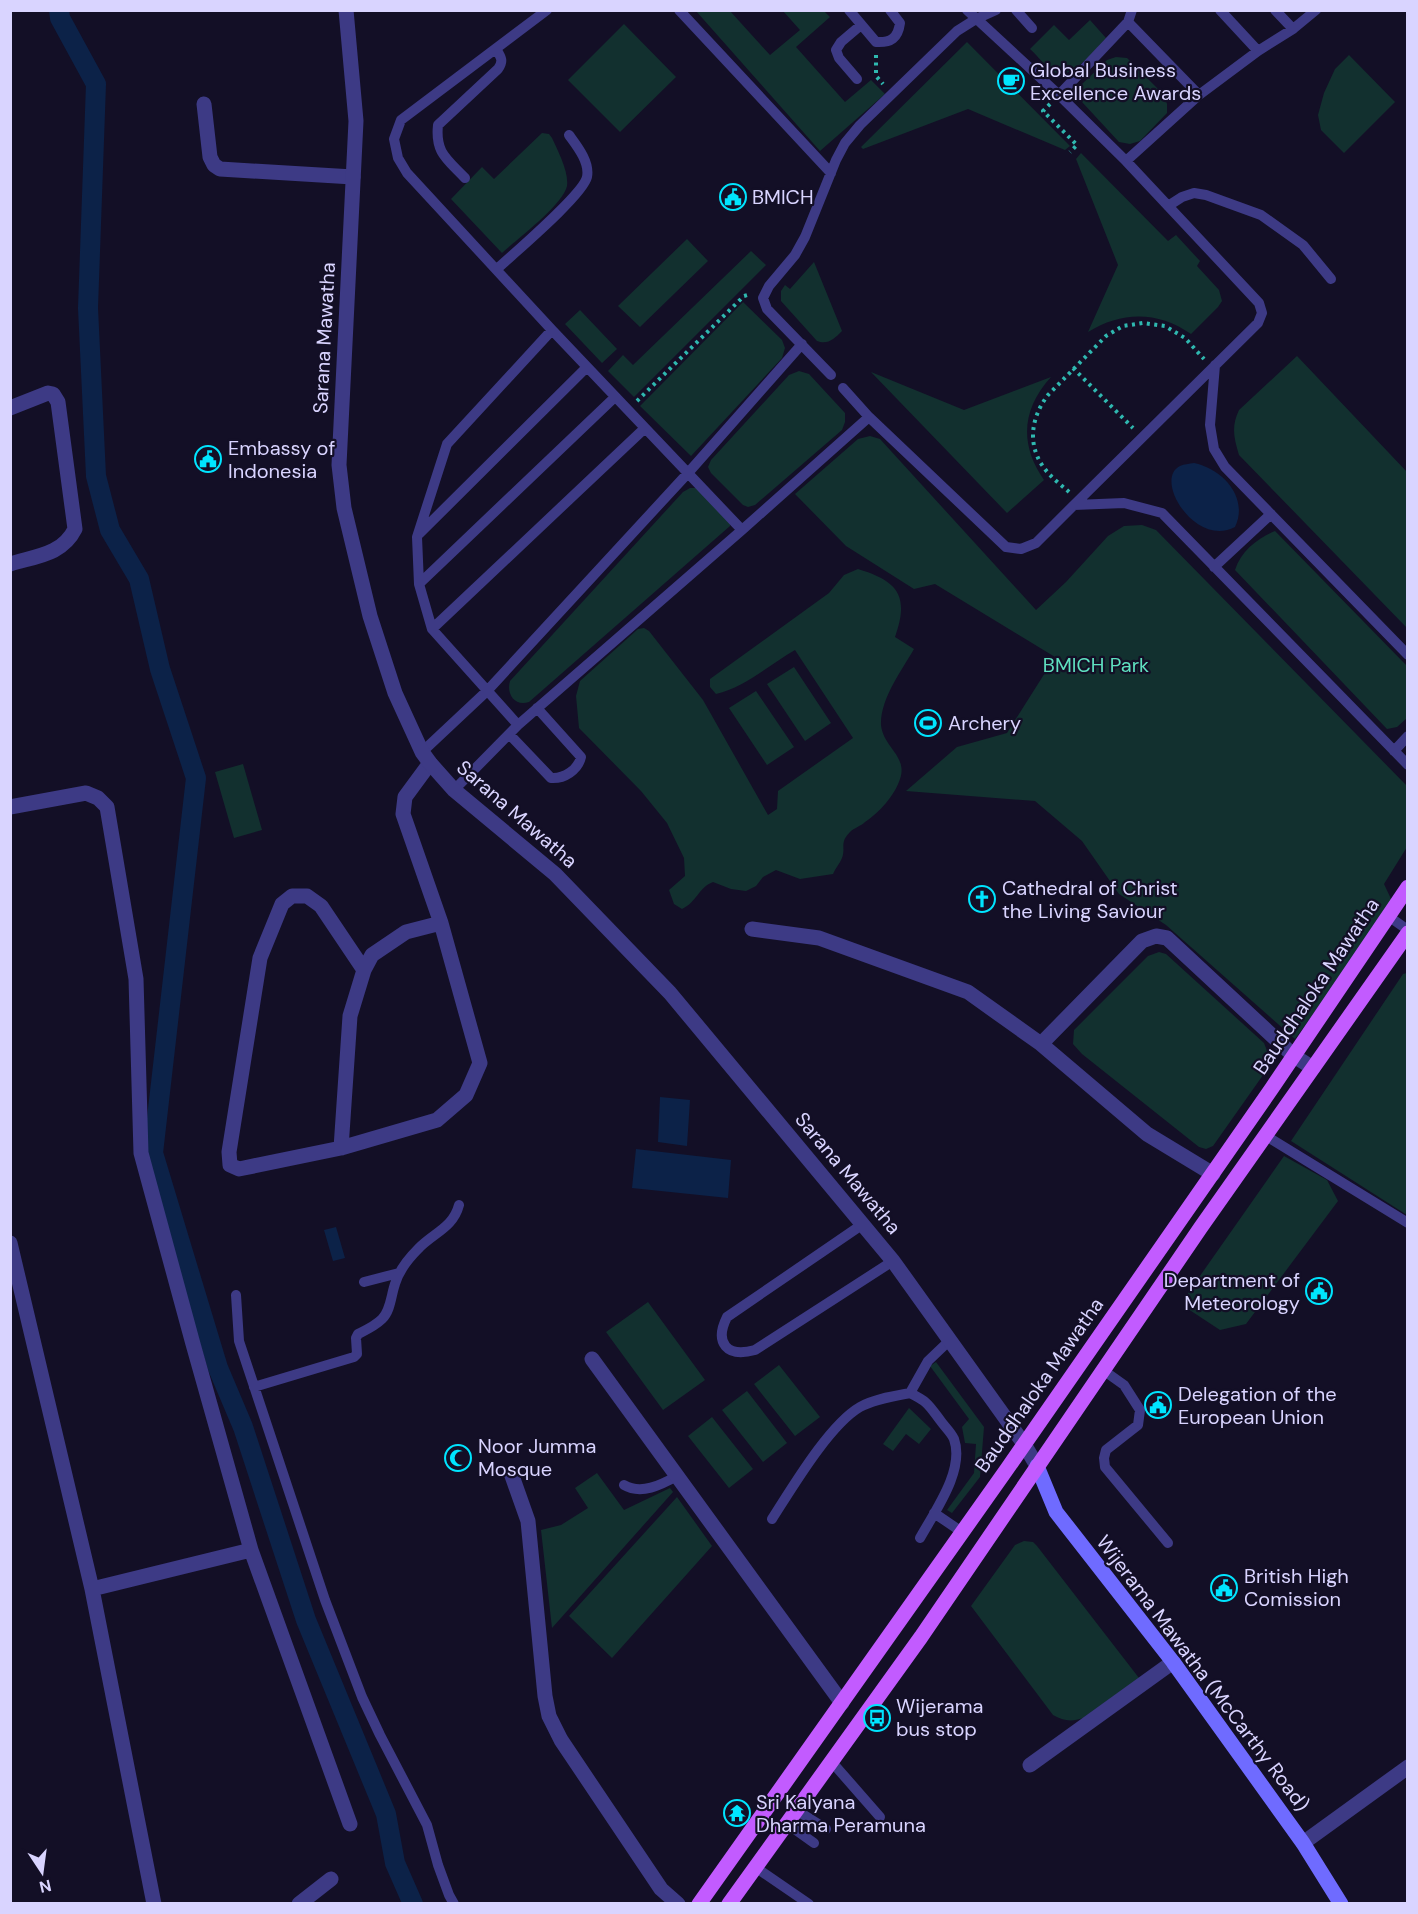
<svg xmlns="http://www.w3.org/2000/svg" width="1418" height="1914" font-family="'DM Sans',sans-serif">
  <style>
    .green { fill: #12302f }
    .water { fill: #0c2248 }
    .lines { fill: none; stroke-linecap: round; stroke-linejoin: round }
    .canal { stroke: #0c2248; stroke-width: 20 }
    .path { stroke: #2fb8b0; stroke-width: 4; stroke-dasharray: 3 4.5; stroke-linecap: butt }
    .service { stroke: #3d3a85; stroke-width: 10 }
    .minor { stroke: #3d3a85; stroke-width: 15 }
    .tertiary { stroke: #3d3a85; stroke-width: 15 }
    .secondary { stroke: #6f6bff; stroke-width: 15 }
    .primary { stroke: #c25bff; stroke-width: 15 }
    .labels { text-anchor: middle; stroke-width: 4.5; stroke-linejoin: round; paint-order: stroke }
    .poi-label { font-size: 20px; fill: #d9d4ff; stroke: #130f26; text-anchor: start }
    .street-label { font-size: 20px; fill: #d9d4ff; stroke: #130f26 }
    .park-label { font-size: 20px; fill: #5fe0c0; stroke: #130f26 }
  </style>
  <rect width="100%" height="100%" fill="#130f26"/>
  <path class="green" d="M696,11H730L770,55L800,30L783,11H824L830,17L796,47L845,102L871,80L885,94L820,151Z
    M1090,20L1106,38C1095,49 1071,82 1054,72C1045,67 1038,56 1030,49L1054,25L1069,40Z
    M624,24L676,77L620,132L568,80Z
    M967,42L1070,146L1065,150L968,109L863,149L861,147Z
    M1349,55L1395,102L1344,153L1321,130L1318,115L1324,93L1335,69Z
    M1116,57L1127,58L1164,95L1167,104V113L1140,141L1130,144L1119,142L1082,102L1079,93L1080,86L1107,60Z
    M542,133L549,134L552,138C558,151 569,172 567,186C563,205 517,239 502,253L451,199L482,167L494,179Z
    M1081,153L1168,241L1176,235L1200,261L1197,266L1219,290L1222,301L1218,307L1191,334C1158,311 1122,311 1088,332L1118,265L1076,159Z
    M687,239L708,261L640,327L618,306Z
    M751,251L766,265L634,397L608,371L623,355L633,365Z
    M814,262L842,331C834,339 828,345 817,341L781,301V291L785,285L790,289Z
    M743,302L782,340L785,348L782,358L691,456L640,406Z
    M580,310L617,349L602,363L565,324Z
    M1297,356L1407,472V628L1239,455C1234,438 1231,427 1239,410Z
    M799,371L809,374L845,413V422L842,430L755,505L748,507L743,505L711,473L708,467L711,460L789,375Z
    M871,372L964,410L1051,377C1022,409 1019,444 1044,480L1007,513Z
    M870,436L880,439L1036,610L1066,582L1108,536L1124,526L1142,525L1156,530L1407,786V847L1384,884L1392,901L1353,960L1295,1039L1166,925L1119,894L1082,841L1035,801L906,791L957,747L1007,733L1055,657L935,584L914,589L846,546L795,494L858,439Z
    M690,488H698L730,522V526L529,702C515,707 506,694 510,681L683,492Z
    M1275,531L1407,666V718L1397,727L1387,729L1235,570C1241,551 1258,538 1275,531Z
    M858,569C897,581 910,595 895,637L914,649C902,670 880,699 881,725C883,747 908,756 900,779C895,795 879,813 865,822C861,826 854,828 850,832C839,843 846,848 842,858C840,863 835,869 833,874L800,879L776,870L763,877L756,886L746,891L731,889L713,882C698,888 697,902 682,909L674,904L669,890L685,876L684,858L667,823L641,791L579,728L576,696L580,681L638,629L644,628L649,631L703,700L768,815L777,809L778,791L853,738L795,650C769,665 745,687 716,694L710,687V679L829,593L844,575Z
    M794,667L831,723L805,741L767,684Z
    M756,691L794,747L767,765L729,708Z
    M243,764L262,830L234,838L215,772Z
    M1159,952L1166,954L1264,1043L1269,1056L1268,1068L1213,1146L1206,1149L1199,1147L1082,1054L1073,1044L1074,1030L1148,956Z
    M1407,973H1408L1407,1215L1291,1141L1403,974Z
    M1284,1156L1327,1180L1338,1201L1246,1324L1220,1330L1185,1307L1188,1293Z
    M648,1302L705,1380L663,1410L606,1332Z
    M936,1362L984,1427L980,1477L952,1513L947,1510L974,1473L976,1444L965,1443L962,1427L969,1419L930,1366Z
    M779,1365L820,1417L795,1436L754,1384Z
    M747,1391L787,1443L763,1462L722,1410Z
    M909,1408L931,1429L919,1444L906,1434L893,1451L883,1444Z
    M712,1417L753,1469L729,1488L688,1436Z
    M597,1473L624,1510L670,1488L673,1492L552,1628L541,1530L561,1525L588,1508L575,1488Z
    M677,1497L712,1546L612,1658L569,1616Z
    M1024,1541L1033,1542L1037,1546L1139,1678L1083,1718C1072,1722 1063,1721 1053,1715L971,1606L1015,1545Z"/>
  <path class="water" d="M1194,463C1223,469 1249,498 1235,527C1195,548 1153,479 1180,466C1184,464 1189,464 1194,463Z
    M660,1097L690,1100L687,1146L658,1142Z
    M636,1149L731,1160L728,1198L632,1188Z
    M336,1227L345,1258L333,1261L324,1230Z"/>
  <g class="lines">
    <path class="canal" d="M59,10L60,18L96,84L88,308L96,476L110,530L139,579L160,669L196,778L153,1153L218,1368L243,1427L306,1620L386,1814L395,1863L413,1904"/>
    <path class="path" d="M876,55V76L883,84
      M1050,104L1043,111L1077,145L1070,152
      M1073,368L1133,428
      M637,401L744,296L751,294
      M1069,492C1060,484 1049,476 1042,465C1027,442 1032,416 1048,395L1106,336L1123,326L1143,323L1165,326L1185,338L1204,359"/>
    <path class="service" d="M547,10L401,120L394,139L398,158L407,173L552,330L742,530L869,417L1006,547L1021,549L1036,543L1074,505
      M679,10L831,173
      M849,10L876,42C891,43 898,38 900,23L890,10
      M967,10L1059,95L1126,161L1259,303L1262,313L1258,323L1074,505L1124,503L1162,513L1408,765
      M1016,10L1032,28
      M1220,10L1258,51
      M1275,10L1293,29
      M1128,22L1199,95
      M857,79L839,58L836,50L841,42L861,25
      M1059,95L1128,22L1132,10
      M1126,161L1199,95L1258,51L1293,29L1316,10
      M465,178C447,159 435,153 438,125L498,69C504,61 501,57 496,49
      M1168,206L1182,197L1194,193L1206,195L1261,215L1303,245L1331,279
      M497,269C514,253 583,195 587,177C590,162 577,146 569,135
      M1215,365L1210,425L1214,449L1225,467L1408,655
      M831,375L767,309L763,298L769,286L795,255L805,237L836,160L845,143L860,125L957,31L976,19L996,10
      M843,388L869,417
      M419,534L587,367
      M1214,567L1271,514
      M419,584L615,397
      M432,629L645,428
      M518,725L432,629L419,584L417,537L447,444L552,330
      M509,734L551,778C564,779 578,770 581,757L537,708
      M1394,751L1408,736
      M422,752L487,691L688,473L802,344
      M454,790L518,725L742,530
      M1388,916L1408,930
      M1266,1136L1408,1223
      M863,1224L727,1317C714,1343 727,1358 755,1350L893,1261
      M364,1282L399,1273
      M236,1295L239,1341L325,1600L362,1697L380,1735L427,1825L438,1865L449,1895L454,1904
      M1103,1370L1124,1385L1140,1410L1138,1425L1106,1450L1104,1458L1105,1467L1168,1543
      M254,1387L354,1357L357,1354L356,1338L358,1334C366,1330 375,1326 382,1319C391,1310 391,1295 395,1284C399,1270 408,1259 418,1249C433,1233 453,1228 459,1205
      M624,1485C641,1495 661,1485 677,1476
      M934,1513L962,1532
      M772,1519C792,1488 829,1425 860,1407C874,1399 894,1396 910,1393
      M920,1538C935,1511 965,1470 954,1439C951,1432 944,1426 940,1420C928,1404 928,1402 910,1393L928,1361L950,1340
      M831,1761L880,1817
      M796,1810L826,1829
      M786,1823L814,1843
      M755,1867L809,1904"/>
    <path class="minor" d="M204,104L210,157L214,165L220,169L353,177
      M10,408L48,393L53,394L58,402L75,529C62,555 36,556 10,564
      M10,807L86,793L98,798L107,807L136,979L141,1153L193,1344L251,1550L350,1824
      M752,929L819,938L968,992L1041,1044L1147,1134L1213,1174
      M364,970L321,906L307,896H292L282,904L260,958L229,1152L230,1165L239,1169L341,1148L437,1120L466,1095L480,1063L441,923L403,814L405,797L430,763
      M1041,1044L1142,941L1156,936L1167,938L1294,1056L1313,1068
      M341,1148L350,1016L364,970L372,955L406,932L441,923
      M10,1243L92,1589L154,1904
      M592,1359L842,1703
      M511,1473L528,1521L545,1696L549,1716L561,1740L661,1889L678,1904
      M92,1589L251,1550
      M1030,1765L1173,1662
      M299,1904L331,1879"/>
    <path class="tertiary" d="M346,10L356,121L339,465L344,508L370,616L395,693L422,752L430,763L454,790L555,874L670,993L893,1261L1024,1444L1037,1466
      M1303,1843L1408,1767"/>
    <path class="secondary" d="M1037,1466L1056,1512L1173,1662L1303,1843L1341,1904"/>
    <path class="primary" d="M699,1904L1007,1469L1272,1088L1408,887
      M729,1904L921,1637L1201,1227L1408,933"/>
  </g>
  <defs>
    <symbol id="cafe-ring" viewBox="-11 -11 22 22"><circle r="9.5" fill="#130f26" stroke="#00e5ff" stroke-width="1.5"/><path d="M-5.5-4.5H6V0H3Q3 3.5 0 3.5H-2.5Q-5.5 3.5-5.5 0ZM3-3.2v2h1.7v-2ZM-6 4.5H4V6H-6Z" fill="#00e5ff"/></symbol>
    <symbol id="civic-ring" viewBox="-11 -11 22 22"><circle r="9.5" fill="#130f26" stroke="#00e5ff" stroke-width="1.5"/><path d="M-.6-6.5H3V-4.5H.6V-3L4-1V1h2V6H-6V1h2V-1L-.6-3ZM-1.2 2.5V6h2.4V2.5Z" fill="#00e5ff"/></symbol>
    <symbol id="stadium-ring" viewBox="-11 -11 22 22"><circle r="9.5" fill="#130f26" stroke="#00e5ff" stroke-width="1.5"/><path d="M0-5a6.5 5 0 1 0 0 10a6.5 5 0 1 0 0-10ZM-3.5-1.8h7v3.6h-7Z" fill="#00e5ff"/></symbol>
    <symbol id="church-ring" viewBox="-11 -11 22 22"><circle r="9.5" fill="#130f26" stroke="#00e5ff" stroke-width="1.5"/><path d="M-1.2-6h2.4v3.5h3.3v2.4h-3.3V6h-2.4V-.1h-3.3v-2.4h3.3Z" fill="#00e5ff"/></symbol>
    <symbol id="mosque-ring" viewBox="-11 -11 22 22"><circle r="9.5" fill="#130f26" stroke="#00e5ff" stroke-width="1.5"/><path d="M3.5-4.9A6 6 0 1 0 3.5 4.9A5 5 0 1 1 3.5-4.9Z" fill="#00e5ff"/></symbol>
    <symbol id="bus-ring" viewBox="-11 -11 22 22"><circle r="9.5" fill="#130f26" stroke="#00e5ff" stroke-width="1.5"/><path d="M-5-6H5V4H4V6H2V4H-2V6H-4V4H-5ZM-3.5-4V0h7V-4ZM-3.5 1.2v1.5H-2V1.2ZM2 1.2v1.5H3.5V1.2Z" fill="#00e5ff"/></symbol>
    <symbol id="temple-ring" viewBox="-11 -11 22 22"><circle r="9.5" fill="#130f26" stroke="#00e5ff" stroke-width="1.5"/><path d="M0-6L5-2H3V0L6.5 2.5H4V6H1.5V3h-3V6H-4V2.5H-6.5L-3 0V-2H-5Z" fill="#00e5ff"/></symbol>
  </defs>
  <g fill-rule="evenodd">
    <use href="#cafe-ring" x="996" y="66" width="30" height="30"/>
    <use href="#civic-ring" x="718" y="182" width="30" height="30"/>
    <use href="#civic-ring" x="193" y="444" width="30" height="30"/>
    <use href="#stadium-ring" x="913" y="708" width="30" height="30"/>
    <use href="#church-ring" x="967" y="884" width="30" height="30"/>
    <use href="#civic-ring" x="1304" y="1276" width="30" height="30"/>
    <use href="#civic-ring" x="1143" y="1390" width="30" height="30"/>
    <use href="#mosque-ring" x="443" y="1443" width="30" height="30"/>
    <use href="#civic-ring" x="1209" y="1573" width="30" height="30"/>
    <use href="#bus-ring" x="862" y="1703" width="30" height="30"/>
    <use href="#temple-ring" x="722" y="1798" width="30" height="30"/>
  </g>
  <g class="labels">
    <g class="poi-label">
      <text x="1030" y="77">Global Business<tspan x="1030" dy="23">Excellence Awards</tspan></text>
      <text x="752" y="204">BMICH</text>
      <text x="228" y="455">Embassy of<tspan x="228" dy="23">Indonesia</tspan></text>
      <text x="948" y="730">Archery</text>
      <text x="1002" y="895">Cathedral of Christ<tspan x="1002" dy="23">the Living Saviour</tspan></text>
      <text x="1300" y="1287" text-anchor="end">Department of<tspan x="1300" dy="23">Meteorology</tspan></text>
      <text x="1178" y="1401">Delegation of the<tspan x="1178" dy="23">European Union</tspan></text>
      <text x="478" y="1453">Noor Jumma<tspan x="478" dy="23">Mosque</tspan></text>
      <text x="1244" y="1583">British High<tspan x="1244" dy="23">Comission</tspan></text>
      <text x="896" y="1713">Wijerama<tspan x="896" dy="23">bus stop</tspan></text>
      <text x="756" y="1809">Sri Kalyana<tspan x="756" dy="23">Dharma Peramuna</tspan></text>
    </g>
    <g class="street-label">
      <text transform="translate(324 338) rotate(-87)" y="7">Sarana Mawatha</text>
      <text transform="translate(517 814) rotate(41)" y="7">Sarana Mawatha</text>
      <text transform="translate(1316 986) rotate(-56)" y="7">Bauddhaloka Mawatha</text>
      <text transform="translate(848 1173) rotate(50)" y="7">Sarana Mawatha</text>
      <text transform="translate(1039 1385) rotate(-55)" y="7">Bauddhaloka Mawatha</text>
      <text transform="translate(1203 1673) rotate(53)" y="7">Wijerama Mawatha (McCarthy Road)</text>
    </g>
    <g class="park-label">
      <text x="1096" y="672">BMICH Park</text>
    </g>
  </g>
  <rect width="1418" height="1914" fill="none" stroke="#d9d4ff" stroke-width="24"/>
  <g transform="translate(42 1872) rotate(167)" stroke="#130f26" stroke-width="4.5" paint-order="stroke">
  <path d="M0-4.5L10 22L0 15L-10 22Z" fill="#d9d4ff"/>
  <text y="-9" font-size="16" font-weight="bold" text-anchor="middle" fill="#d9d4ff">N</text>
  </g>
</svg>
